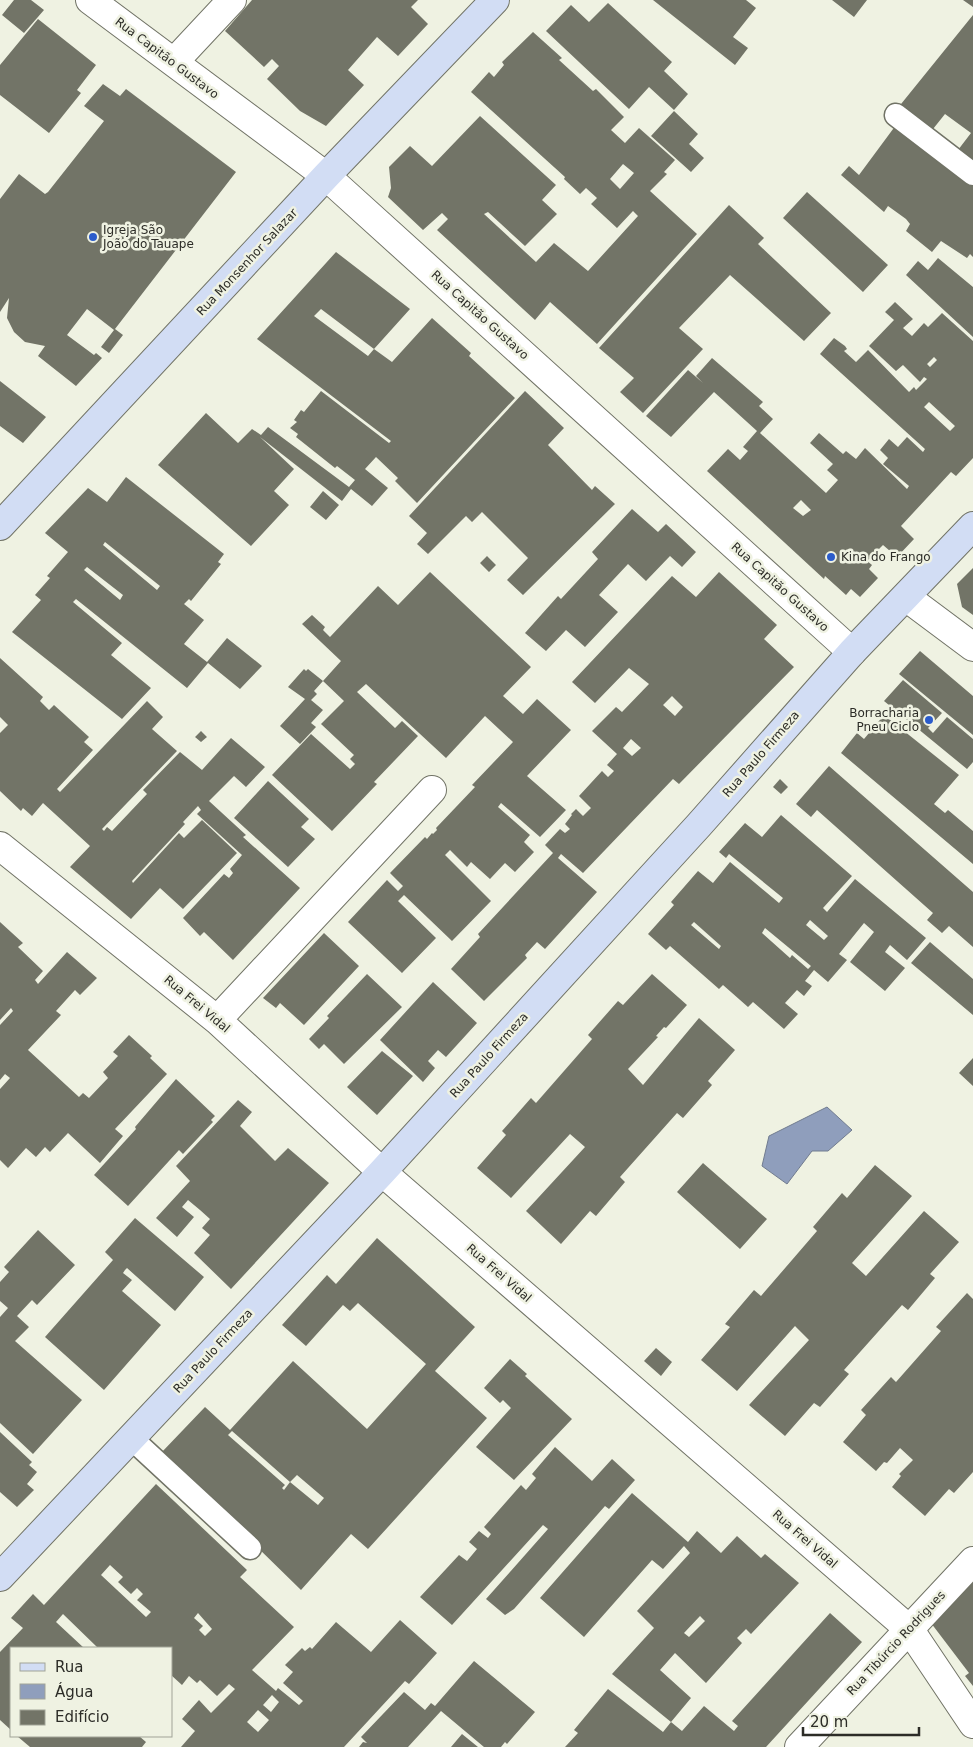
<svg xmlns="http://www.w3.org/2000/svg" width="973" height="1747" font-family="'DejaVu Sans',sans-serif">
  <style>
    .water { fill: #8f9ebc; stroke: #717c8f }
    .building { fill: #727467; fill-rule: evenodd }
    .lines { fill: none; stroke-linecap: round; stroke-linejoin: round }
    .lane-casing { stroke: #717366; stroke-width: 25 }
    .street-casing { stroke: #717366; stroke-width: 30 }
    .secondary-casing { stroke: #717366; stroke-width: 30 }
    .lane { stroke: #fff; stroke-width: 22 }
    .street { stroke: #fff; stroke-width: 28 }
    .secondary { stroke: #d2ddf4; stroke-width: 28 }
    .poi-dot { fill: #2b5ccb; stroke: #eff2e2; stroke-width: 2 }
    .labels { text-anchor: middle; stroke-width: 5; stroke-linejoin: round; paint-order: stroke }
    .street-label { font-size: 12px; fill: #2c2c27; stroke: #eff2e2 }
    .poi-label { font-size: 12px; fill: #2c2c27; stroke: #eff2e2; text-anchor: start }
  </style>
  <rect width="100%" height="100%" fill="#eff2e2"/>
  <path class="water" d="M827,1107L852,1130L828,1151H812L787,1184L762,1166L769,1136Z"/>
  <path class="building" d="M14,0H31L44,10L24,33L2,15Z
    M252,0H418L411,7L428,24L398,56L377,37L348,70L364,85L326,126L300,111L267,79L279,66L272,59L264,67L225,31Z
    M653,0H746L756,8L733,37L748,48L735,65Z
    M832,0H867L854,17Z
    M963,0H973V7Z
    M608,3L672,62L664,71L688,94L674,110L649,87L629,109L546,31L571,5L589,22Z
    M973,15V168L958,150L971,133L945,114L929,134L897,109Z
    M38,19L96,65L77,90L81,93L49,133L0,95V65Z
    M533,32L562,58L559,60L593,91L596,89L624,117L611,130L625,143L639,128L675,160L664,172L667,174L650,191L697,234L597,344L550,302L535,320L437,230L448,219L442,213L423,230L388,197L391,188L389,167L410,146L432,166L480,116L556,185L542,200L557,214L525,246L488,212L484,214L536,262L554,243L588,271L638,216L633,211L617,228L591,204L597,198L586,188L580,194L564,179L565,177L471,92L489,72L494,77L504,65L502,62ZM623,164L634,173L620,189L610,179Z
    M103,84L120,96L126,89L236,172L115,329L123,335L109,353L101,347L114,330L87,309L67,335L94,355L96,353L102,358L76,386L38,356L45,346L25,342L14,332L7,318L9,298L0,312V199L19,174L45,194L48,192L104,121L84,106Z
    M674,111L698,134L689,144L704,158L691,172L651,136Z
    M896,125L973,177V257L970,254L967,258L941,241L932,252L906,231L910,224L906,219L888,206L884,212L841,175L849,166L859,175Z
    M807,192L888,265L863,292L783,218Z
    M729,205L764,238L758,244L831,313L804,341L730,275L679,328L703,349L643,413L620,392L634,378L599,348Z
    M336,252L410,309L374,349L321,309L314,316L368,356L374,349L392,362L432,318L471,353L469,356L515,398L417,503L395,481L398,478L376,457L365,469L388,488L372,506L351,489L342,501L260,437L294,469L274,491L289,505L251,546L158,465L206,413L238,443L252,429L261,435L268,427L349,487L355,480L337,466L335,468L296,437L298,434L290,428L297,422L294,420L301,410L304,412L321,391L389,443L391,441L257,339Z
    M938,258L973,287V337L906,275L918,261L928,270Z
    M895,302L913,319L903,328L912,336L924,323L928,327L942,313L973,341V458L956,476L951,472L901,526L914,539L897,557L883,545L867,561L872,565L869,569L878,578L860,597L851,589L846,595L825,576L824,579L707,471L728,449L740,460L748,451L743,447L757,431L714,392L671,437L646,416L688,370L703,383L696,376L712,358L763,402L759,406L773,419L760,433L826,493L838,480L827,470L833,464L810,443L819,433L843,454L846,451L856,459L865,448L907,489L909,486L883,464L888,458L880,450L889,439L898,447L907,437L923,452L925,449L820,354L834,338L845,346L847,349L844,351L856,362L868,350L909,392L914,387L916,390L927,379L924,377L920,382L903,365L896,371L869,346L894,320L885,312ZM934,357L937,360L930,367L927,364ZM929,402L955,426L950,431L924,407ZM801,500L811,510L803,516L793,508Z
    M0,381L46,417L23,443L0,426Z
    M525,391L564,428L548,445L592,490L595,486L615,504L523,595L507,580L528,558L482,512L472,522L466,516L428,554L417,544L427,533L409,516Z
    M126,477L224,554L218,562L221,564L191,601L189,599L184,604L204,620L184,644L207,662L227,638L262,666L240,689L208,663L187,688L76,599L73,602L122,643L111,655L151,688L122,719L12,632L41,600L35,595L50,578L47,576L68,552L45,533L88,488L107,502ZM105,542L160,586L157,590L103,545ZM87,567L123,595L120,600L84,570Z
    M323,491L339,505L326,520L310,507Z
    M632,509L658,532L666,524L696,552L682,567L670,556L646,581L628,564L599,595L618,612L585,647L566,630L546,651L525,633L558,596L561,599L598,559L592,552Z
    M487,556L496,565L489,572L480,563Z
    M973,568V615L962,607L957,584Z
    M430,572L531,667L503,696L523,714L537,699L571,730L527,776L566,810L540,837L501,803L498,807L530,835L524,842L534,852L515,872L505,863L490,879L471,862L467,867L450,850L445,855L491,901L452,941L404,895L398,901L436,938L402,973L348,922L387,880L398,891L403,886L390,873L425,837L427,839L432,833L433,834L437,830L436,828L475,787L472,785L513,742L485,716L446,758L366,684L357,692L395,728L402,721L418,736L374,782L377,784L332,831L272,775L311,734L350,769L355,764L350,759L354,755L321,724L344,701L323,681L341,661L302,624L312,615L325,627L323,630L330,637L378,586L398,605Z
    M719,572L777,625L764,639L794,667L679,784L673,779L583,873L561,854L558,858L597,892L545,949L537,942L525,955L527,958L484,1001L451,969L480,937L478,934L553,853L545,845L560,829L565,833L570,829L565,824L572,815L571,814L576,809L583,816L591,808L579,796L602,771L608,777L614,771L607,765L617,754L592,731L616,707L622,712L649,684L629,668L595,703L572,682L672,576L696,597ZM672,696L683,707L675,716L663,705ZM631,739L641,748L632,756L623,748Z
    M920,651L973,696V735L899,674Z
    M0,658L43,697L40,701L49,710L54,705L89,737L84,742L93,750L57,789L60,792L147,701L163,717L152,729L177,751L102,829L104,831L107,827L112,831L147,794L143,790L180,752L202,770L231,738L265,767L246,787L234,776L209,801L246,835L243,837L300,888L233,960L204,932L200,936L183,918L224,874L229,878L233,873L230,869L242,855L197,814L201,810L198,806L183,822L185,824L132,881L133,883L179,833L184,838L202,820L237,853L183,909L160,888L131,919L70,867L90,846L43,803L32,816L23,808L21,811L0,791V733L8,725L0,717Z
    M304,669L306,671L308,669L323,681L314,691L317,694L311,700L323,710L311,723L316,727L300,744L280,726L305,699L288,687Z
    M903,680L942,713L928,728L933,733L947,717L973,739V762L967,769L884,701Z
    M884,715L959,775L934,804L945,813L948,810L973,831V864L841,753L857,733L864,739Z
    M201,731L207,737L201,742L195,737Z
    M829,766L973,892V947L949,926L942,933L927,920L933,913L817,810L811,817L796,804Z
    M780,779L788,787L781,794L773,787Z
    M268,781L309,819L301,827L315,839L288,867L234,818Z
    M781,815L852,876L823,908L827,912L855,879L926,938L907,960L890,945L885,952L905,968L885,991L850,962L874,932L864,923L839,954L847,960L828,982L814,970L805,981L812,986L804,996L797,990L785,1003L798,1014L784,1029L753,1002L748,1007L723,985L719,989L670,946L666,950L648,934L674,905L671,902L698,871L713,883L730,862L779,903L783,898L729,854L726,858L719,852L745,823L762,837ZM810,920L828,936L824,940L806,925ZM694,922L721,946L719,949L691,925ZM765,928L811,966L808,969L792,955L790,958L762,933Z
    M0,922L23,943L18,947L43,971L35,980L38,984L67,952L97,978L80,995L75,990L56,1011L61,1015L28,1050L79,1097L83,1093L89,1098L108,1078L103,1072L118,1056L113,1052L129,1035L152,1056L150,1058L167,1074L115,1129L123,1136L100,1163L68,1133L50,1152L45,1147L36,1157L26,1148L8,1168L0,1160V1089L10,1078L5,1074L0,1080V1025L13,1011L11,1008L0,1020Z
    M324,933L359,966L304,1025L280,1003L276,1008L263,998Z
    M930,942L973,979V1015L911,963Z
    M367,974L402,1007L344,1064L324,1044L319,1049L309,1039L329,1018L327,1016Z
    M652,974L687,1005L666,1028L664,1027L656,1036L658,1037L628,1069L643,1085L699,1018L735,1050L708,1081L712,1085L683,1118L677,1113L620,1177L625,1182L596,1216L590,1211L561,1244L526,1211L585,1147L570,1134L511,1198L477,1168L506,1135L502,1131L531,1098L536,1103L592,1039L588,1035L618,1001L623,1005Z
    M433,982L477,1023L446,1057L438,1050L428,1061L435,1068L423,1082L380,1040Z
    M382,1051L413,1076L377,1115L347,1087Z
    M973,1058V1086L959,1073Z
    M176,1079L215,1116L211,1120L213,1122L183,1154L179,1150L128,1206L94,1175L136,1129L135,1127Z
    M238,1100L252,1112L240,1126L275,1161L288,1148L329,1183L231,1289L194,1253L210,1235L202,1228L210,1219L200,1210L188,1200L182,1207L194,1217L177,1237L156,1218L190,1181L176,1166Z
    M703,1163L767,1219L740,1249L677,1192Z
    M875,1165L912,1196L852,1263L866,1276L924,1211L959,1242L930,1274L935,1278L908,1310L902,1305L844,1370L849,1374L820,1407L814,1403L785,1436L749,1405L809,1340L795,1326L737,1391L701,1360L730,1327L725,1324L754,1290L761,1296L817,1231L813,1227L842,1193L847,1198Z
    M135,1218L204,1277L175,1311L127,1268L125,1270L123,1273L132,1280L122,1291L161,1325L104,1390L45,1337L113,1260L105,1252Z
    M38,1230L75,1265L37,1305L32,1300L17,1316L29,1327L15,1341L82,1400L33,1454L0,1423V1317L8,1308L0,1301V1282L9,1272L4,1267Z
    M377,1238L475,1327L435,1371L487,1418L368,1549L351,1534L301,1590L161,1453L205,1407L230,1430L293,1361L367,1429L426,1364L358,1303L350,1311L343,1305L306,1346L282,1325L327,1275L336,1284ZM232,1431L290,1482L297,1475L324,1498L318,1505L290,1482L284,1490L282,1488L285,1485L228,1435Z
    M967,1293L973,1299V1472L954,1493L949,1489L925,1516L892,1487L901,1476L899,1474L913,1460L900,1448L887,1463L884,1462L876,1471L843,1442L866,1415L861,1410L891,1377L896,1382L941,1331L936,1327Z
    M656,1348L672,1362L661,1376L644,1361Z
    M510,1359L527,1374L525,1376L572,1419L514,1480L476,1447L511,1408L503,1400L500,1403L484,1388Z
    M0,1432L32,1462L29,1465L37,1472L27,1484L34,1490L17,1507L0,1492Z
    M555,1447L592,1481L612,1459L635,1480L609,1509L605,1506L514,1609L505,1615L486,1599L548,1529L543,1525L452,1625L420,1597L459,1555L467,1561L477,1549L469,1542L479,1531L488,1538L491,1534L484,1527L521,1485L526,1490L536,1478L532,1474Z
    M156,1484L247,1570L240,1577L294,1627L252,1670L276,1691L278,1688L299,1705L303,1701L283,1683L293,1672L285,1665L302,1648L305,1651L310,1647L312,1649L336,1622L371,1652L400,1620L437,1653L409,1684L405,1681L344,1747H181L195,1731L182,1719L199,1700L211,1713L235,1689L229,1684L217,1696L200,1680L197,1683L189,1676L182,1685L171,1675V1648H98L63,1614L56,1622L84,1648H11V1730L0,1720V1652L23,1628L11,1618L33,1594L44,1605ZM110,1565L123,1577L118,1582L131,1594L137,1588L143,1594L137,1600L151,1612L146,1617L101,1575ZM198,1613L212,1629L205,1636L199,1630L203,1626L194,1618ZM272,1695L279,1702L271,1712L263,1705ZM258,1710L269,1720L258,1732L247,1722Z
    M632,1493L688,1542L697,1531L721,1553L737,1536L761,1558L765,1554L799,1583L751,1634L746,1629L737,1638L742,1643L706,1683L675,1653L660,1670L691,1698L671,1722L612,1674L654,1628L637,1611L690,1553L684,1546L663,1569L652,1560L584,1637L540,1598ZM700,1616L705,1621L689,1637L684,1633Z
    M973,1578V1686L965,1676L969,1673L931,1623Z
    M830,1613L862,1642L766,1747H565L578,1733L574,1730L608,1689L663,1732L671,1722L682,1731L704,1706L734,1731L738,1726L732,1721Z
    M474,1661L535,1712L507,1744L505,1742L501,1747H484L441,1711L408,1747H359L363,1742L367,1743L361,1737L404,1692L425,1710L431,1703L435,1706Z
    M462,1734L478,1747H451Z
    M17,1736H139L146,1742L142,1747H30Z"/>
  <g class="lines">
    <defs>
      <path id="lane" d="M896,115L973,174
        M131,1438L250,1548"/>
      <path id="street" d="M90,0L326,176L852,652
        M174,62L232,0
        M906,597L973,647
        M0,846L217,1020L382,1172L910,1630L973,1724
        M217,1020L432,790
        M799,1747L973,1561"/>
      <path id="secondary" d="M0,526L326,176L495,0
        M0,1577L382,1172L699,825L852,652L973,526"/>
    </defs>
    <use href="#lane" class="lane-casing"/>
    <use href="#street" class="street-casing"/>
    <use href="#secondary" class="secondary-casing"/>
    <use href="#lane" class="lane"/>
    <use href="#street" class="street"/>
    <use href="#secondary" class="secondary"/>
  </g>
  <g class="poi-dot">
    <circle cx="93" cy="237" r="5"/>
    <circle cx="831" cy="557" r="5"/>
    <circle cx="929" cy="720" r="5"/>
  </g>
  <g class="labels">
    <g class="street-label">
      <text transform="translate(167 58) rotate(37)" y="4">Rua Capitão Gustavo</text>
      <text transform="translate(247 262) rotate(-47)" y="4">Rua Monsenhor Salazar</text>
      <text transform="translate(480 315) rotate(42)" y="4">Rua Capitão Gustavo</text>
      <text transform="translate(780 587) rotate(42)" y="4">Rua Capitão Gustavo</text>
      <text transform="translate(761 754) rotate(-49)" y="4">Rua Paulo Firmeza</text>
      <text transform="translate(197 1004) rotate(40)" y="4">Rua Frei Vidal</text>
      <text transform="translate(489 1055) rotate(-48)" y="4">Rua Paulo Firmeza</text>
      <text transform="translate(499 1273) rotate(41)" y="4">Rua Frei Vidal</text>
      <text transform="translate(213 1351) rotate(-47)" y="4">Rua Paulo Firmeza</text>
      <text transform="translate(805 1539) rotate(41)" y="4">Rua Frei Vidal</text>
      <text transform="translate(896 1643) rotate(-47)" y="4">Rua Tibúrcio Rodrigues</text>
    </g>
    <g class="poi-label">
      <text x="103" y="234">Igreja São<tspan x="103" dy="14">João do Tauape</tspan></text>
      <text x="841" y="561">Kina do Frango</text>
      <text x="919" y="717" text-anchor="end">Borracharia<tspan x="919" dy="14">Pneu Ciclo</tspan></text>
    </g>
  </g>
  <rect x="10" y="1647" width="162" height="90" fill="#eff2e2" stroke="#a1a397"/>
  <rect x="20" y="1663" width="25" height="8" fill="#d2ddf4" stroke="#a1a397"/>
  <text x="55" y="1672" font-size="15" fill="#2c2c27">Rua</text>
  <rect x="20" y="1684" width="25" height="15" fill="#8f9ebc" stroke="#a1a397"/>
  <text x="55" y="1697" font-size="15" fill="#2c2c27">Água</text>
  <rect x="20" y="1710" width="25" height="15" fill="#727467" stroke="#a1a397"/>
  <text x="55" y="1722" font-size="15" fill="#2c2c27">Edifício</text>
  <path d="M803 1727v8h116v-8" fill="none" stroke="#2c2c27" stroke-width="2.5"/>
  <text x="810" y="1727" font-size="15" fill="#2c2c27" stroke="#eff2e2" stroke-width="4" paint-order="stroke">20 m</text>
</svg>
